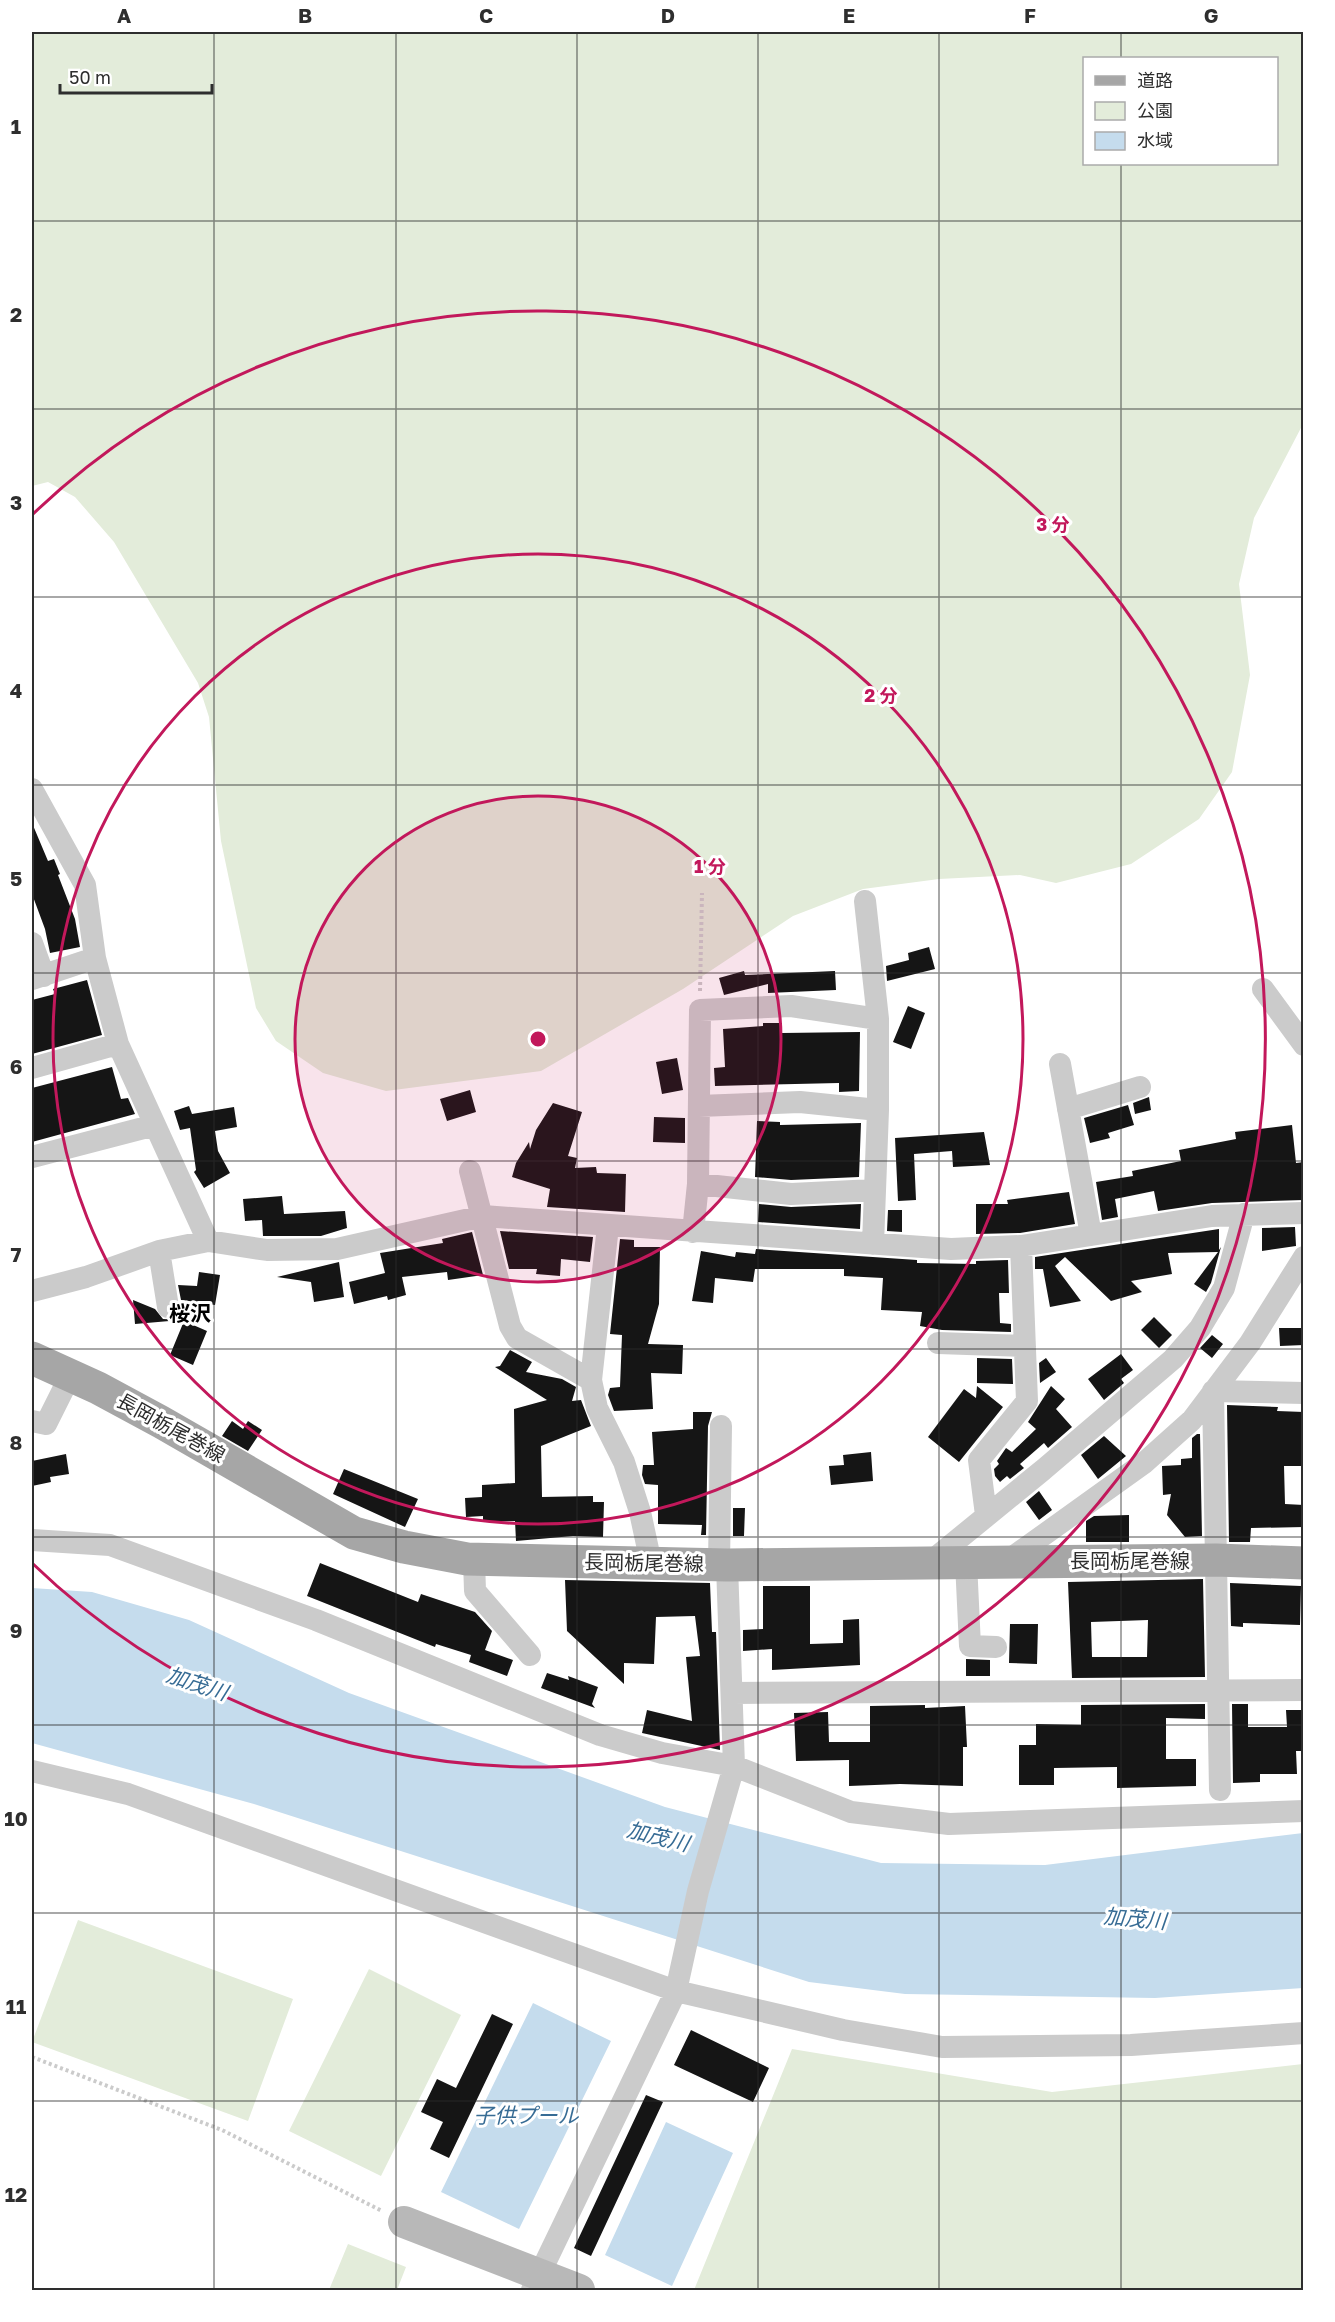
<svg xmlns="http://www.w3.org/2000/svg" width="1335" height="2322" font-family="'Golos Text','Noto Sans JP',sans-serif">
  <style>
    .green { fill: #e3ecda; fill-rule: evenodd }
    .water { fill: #c5dced }
    .building { fill: #151515; fill-rule: evenodd }
    .lines { fill: none; stroke-linecap: round; stroke-linejoin: round }
    .path { stroke: #cbcbcb; stroke-width: 4; stroke-dasharray: 3 3; stroke-linecap: butt }
    .street { stroke: #cbcbcb; stroke-width: 22 }
    .secondary { stroke: #b8b8b8; stroke-width: 32 }
    .primary { stroke: #a6a6a6; stroke-width: 33 }
    .grid { fill: none; stroke: #2e2e2e; stroke-width: 1.5; stroke-opacity: 0.55 }
    .ring { fill: none; stroke: #c2185b; stroke-width: 3 }
    .labels { text-anchor: middle; stroke-width: 6; stroke-linejoin: round; paint-order: stroke }
    .street-label { font-size: 20px; fill: #2e2e2e; stroke: #fff }
    .neighbourhood-label { font-size: 21px; font-weight: bold; fill: #000; stroke: #fff }
    .water-label { font-size: 21px; font-style: italic; fill: #376c95; stroke: #fff }
    .centre { fill: #c2185b; stroke: #fff; stroke-width: 3 }
    .ring-label { font-size: 18px; text-anchor: middle; font-weight: bold; fill: #c2185b; stroke: #fff; stroke-width: 6; stroke-linejoin: round; paint-order: stroke }
    .neatline { fill: none; stroke: #2e2e2e; stroke-width: 2 }
    .grid-label { font-size: 20px; text-anchor: middle; font-weight: bold; fill: #2e2e2e }
  </style>
  <rect width="100%" height="100%" fill="#fff"/>
  <path class="green" d="M32,32H1303V424L1254,518L1239,584L1250,675L1232,772L1199,819L1131,864L1056,883L1020,875L939,879L863,889L793,916L683,989L541,1071L386,1091L323,1073L276,1041L256,1008L221,841L209,717L198,683L114,542L75,497L48,482L32,486ZM1084,58H1276V164H1084Z
    M78,1920L293,1999L248,2121L32,2042Z
    M369,1969L461,2015L381,2176L289,2131Z
    M792,2049L1052,2092L1303,2064V2290H694Z
    M348,2244L406,2267L397,2290H329Z"/>
  <path class="water" d="M32,1588L92,1592L189,1620L349,1693L665,1807L881,1863L1045,1865L1303,1833V1988L1155,1998L905,1994L809,1982L254,1804L32,1743Z
    M533,2003L611,2041L519,2229L441,2192Z
    M666,2122L733,2153L672,2286L605,2255Z"/>
  <path class="building" d="M32,823L48,861L54,859L60,874L58,875L75,919L80,947L50,953L45,929L32,894Z
    M929,947L935,969L887,981L886,966L909,960L908,953Z
    M744,971L745,975L835,971L836,990L768,993V984L724,995L719,978Z
    M87,980L102,1035L32,1054V1000L55,994L53,989Z
    M908,1006L925,1013L911,1049L893,1042Z
    M763,1023H782V1033L860,1032L859,1091L839,1092V1083L715,1086L714,1068L725,1067L723,1029L763,1026Z
    M677,1058L683,1090L662,1094L656,1062Z
    M112,1067L121,1099L128,1098L135,1114L32,1142V1088Z
    M470,1090L476,1112L447,1121L440,1099Z
    M1149,1097L1151,1110L1135,1114L1133,1103Z
    M553,1103L582,1112L568,1156L577,1158L575,1168L596,1167L597,1173L626,1174L625,1212L547,1207L550,1189L512,1177L516,1163L529,1142L530,1149L536,1130Z
    M1128,1105L1134,1125L1108,1133L1110,1138L1090,1143L1084,1118Z
    M189,1106L192,1114L234,1107L237,1127L215,1131L218,1151L230,1173L204,1188L194,1172L196,1170L190,1128L180,1130L174,1111Z
    M654,1117L685,1118V1143L653,1142Z
    M757,1121L780,1122V1125L861,1123L859,1177L791,1180L755,1177Z
    M1292,1125L1296,1163L1304,1162V1200L1212,1203L1158,1211L1154,1191L1115,1199L1118,1217L1102,1220L1096,1182L1133,1176L1132,1171L1181,1161L1179,1150L1236,1139L1235,1132Z
    M984,1132L990,1165L953,1167L952,1151L914,1154L916,1200L898,1201L895,1138Z
    M1069,1192L1075,1224L1020,1233L976,1234V1204H1008L1007,1200Z
    M282,1196L284,1214L345,1211L347,1228L321,1236H263L262,1220L245,1221L243,1199Z
    M759,1204L791,1207L861,1204L860,1229L758,1222Z
    M888,1210H902V1232L887,1231Z
    M1295,1227L1296,1246L1262,1251V1228Z
    M1219,1229V1250L1221,1247L1211,1283L1206,1292L1194,1284L1218,1252L1168,1253L1172,1274L1131,1281L1142,1292L1111,1301L1065,1257L1055,1266L1081,1301L1050,1307L1043,1269H1035V1257Z
    M500,1231L593,1237L590,1262L561,1259L560,1276L536,1274L537,1269H509Z
    M472,1232L483,1275L448,1280L447,1272L402,1277L406,1295L388,1300L387,1296L354,1304L349,1282L385,1273L380,1253L443,1243L442,1239Z
    M620,1239L634,1240V1247H660L659,1304L648,1344L683,1345L682,1374L651,1373L653,1409L614,1411L608,1395L610,1388L620,1387L622,1335L610,1334Z
    M756,1249L917,1260V1263L976,1264V1261L1008,1260L1009,1293H999L1000,1323L1011,1324V1332L942,1330L920,1326L922,1312L881,1310L883,1278L844,1276V1269H755L753,1282L715,1278L713,1303L692,1301L701,1251L735,1257L736,1252L755,1254Z
    M339,1262L344,1297L314,1302L311,1282L277,1277Z
    M199,1272L220,1275L215,1305L181,1300L178,1285L197,1286Z
    M133,1300L155,1309L163,1319L181,1320L135,1324Z
    M1154,1317L1172,1335L1159,1348L1141,1330Z
    M184,1321L207,1331L193,1365L170,1355Z
    M1279,1328H1304V1345L1280,1346Z
    M1212,1335L1223,1344L1212,1358L1200,1348Z
    M510,1350L532,1362L526,1372L562,1379L576,1387L572,1401L581,1400L591,1426L541,1446L542,1497L593,1496V1502H604L603,1537L573,1536L516,1541L515,1521L483,1522V1516L466,1517L465,1498L482,1497V1485L515,1483L514,1409L547,1400L495,1367L500,1366Z
    M1121,1354L1133,1370L1121,1379L1124,1383L1104,1400L1088,1379Z
    M977,1358L1012,1359L1013,1384L977,1383Z
    M1046,1358L1056,1372L1040,1383L1039,1363Z
    M977,1386L1003,1407L959,1462L928,1437L964,1389L976,1398Z
    M1051,1386L1065,1399L1056,1409L1072,1427L1048,1448L1044,1443L1020,1464L1024,1468L1010,1479L1007,1476L1000,1482L995,1476L994,1469L999,1464L997,1461L1006,1448L1012,1452L1036,1429L1028,1422Z
    M1227,1405L1278,1407L1277,1411L1304,1412V1466H1284L1285,1504L1304,1505V1527L1251,1528L1250,1542H1229Z
    M693,1412H712L708,1426L706,1535H701L702,1525L658,1524V1485L645,1484L642,1475L643,1465H654L652,1432L693,1429Z
    M232,1421L243,1429L248,1421L262,1430L248,1451L222,1436Z
    M1197,1434H1200L1202,1536L1185,1537L1167,1515L1171,1494L1163,1495L1162,1466L1181,1465V1459L1192,1458V1438Z
    M1104,1436L1126,1456L1098,1479L1081,1455Z
    M871,1452L873,1481L831,1485L829,1466L844,1465L843,1455Z
    M66,1454L69,1474L50,1477L51,1482L32,1486V1461Z
    M344,1469L418,1499L405,1527L333,1494Z
    M1039,1491L1052,1510L1039,1520L1026,1502Z
    M733,1508H745L744,1536H733Z
    M1129,1515V1542H1086V1521L1094,1516Z
    M320,1563L418,1602L421,1594L475,1612L492,1631L485,1650L513,1660L507,1676L469,1662L471,1655L436,1644L435,1647L307,1596Z
    M1203,1579L1205,1677L1072,1678L1068,1582ZM1148,1620L1147,1657H1092L1091,1622Z
    M565,1580L710,1583L712,1632H716L720,1750L642,1733L647,1710L692,1721L686,1657L700,1656L695,1616L656,1617L654,1664L624,1663V1684L567,1631Z
    M1230,1583L1301,1586L1300,1625L1243,1623V1627L1231,1626Z
    M763,1586H810V1644L843,1643V1620L859,1619L860,1665L772,1670V1649L743,1651V1630L763,1629Z
    M1010,1624H1038L1037,1664L1009,1663Z
    M966,1659L990,1660V1676H966Z
    M547,1673L569,1680L568,1676L598,1687L592,1704L595,1708L541,1688Z
    M1205,1704V1719L1166,1718V1759H1196V1786L1117,1788V1767L1054,1768V1785H1019V1745H1036V1724L1081,1725V1705Z
    M1232,1704H1248V1727H1287L1286,1710H1304V1751H1296L1297,1774H1260V1782L1233,1783Z
    M925,1705V1708L965,1706L967,1747H963V1786L900,1784L849,1786V1760L796,1761L794,1713L828,1712L829,1742H870V1706Z
    M492,2014L513,2024L449,2158L430,2149L443,2122L421,2112L437,2079L456,2088Z
    M691,2030L769,2068L753,2102L674,2065Z
    M646,2095L663,2102L591,2256L574,2248Z"/>
  <g class="lines">
    <path class="path" d="M700,991L702,893
      M32,2057L222,2130L382,2211"/>
    <path class="street" d="M32,789L85,885L95,958L118,1044L208,1241
      M865,901L878,1019V1110L873,1244
      M32,943L44,976
      M32,979L95,958
      M1263,989L1304,1045
      M1060,1064L1091,1235
      M32,1068L118,1044
      M699,1106L800,1102L878,1110
      M1068,1109L1140,1087
      M32,1157L155,1125
      M470,1171L510,1326L517,1338L591,1380
      M698,1184L791,1194L874,1190
      M608,1226L591,1380L597,1408L624,1462L640,1512L651,1563
      M693,1232L698,1184L700,1010L791,1006L878,1019
      M159,1251L168,1307
      M32,1291L86,1277L159,1251L208,1241L267,1250L337,1249L483,1216L951,1249L1021,1246L1212,1216L1304,1213
      M938,1343L1025,1346
      M32,1421L46,1424L70,1376
      M986,1515L979,1460L1027,1401L1021,1246
      M32,1540L110,1545L316,1620L600,1735L662,1753L734,1766L851,1812L949,1824L1304,1811
      M474,1560L475,1591L530,1655
      M966,1562L970,1646L996,1647
      M1006,1562L1144,1463L1192,1420L1250,1343L1304,1257
      M929,1563L1043,1470L1173,1359L1200,1328L1224,1288L1244,1214
      M719,1565L721,1426
      M732,1693L1304,1690
      M32,1771L128,1794L676,1991L843,2030L942,2047L1131,2045L1304,2033
      M1220,1790L1213,1391L1304,1393
      M532,2290L676,1991L698,1891L734,1766L727,1565"/>
    <path class="secondary" d="M404,2222L579,2290"/>
    <path class="primary" d="M32,1358L98,1388L161,1422L354,1533L404,1547L467,1559L727,1565L1216,1560L1304,1563"/>
  </g>
  <path class="grid" d="M214,32V2290M396,32V2290M577,32V2290M758,32V2290M939,32V2290M1121,32V58M1121,164V2290M32,221H1304M32,409H1304M32,597H1304M32,785H1304M32,973H1304M32,1161H1304M32,1349H1304M32,1537H1304M32,1725H1304M32,1913H1304M32,2101H1304"/>
  <circle cx="538" cy="1039" r="243" fill="#c2185b" fill-opacity=".12"/>
  <g class="ring">
    <circle cx="538" cy="1039" r="243"/>
    <circle cx="538" cy="1039" r="485"/>
    <path d="M32 515A728 728 0 1 1 32 1563"/>
  </g>
  <g class="labels">
    <g class="street-label">
      <text transform="translate(171 1428) rotate(29)" y="7">長岡栃尾巻線</text>
      <text x="1130" y="1568">長岡栃尾巻線</text>
      <text transform="translate(644 1563) rotate(1)" y="7">長岡栃尾巻線</text>
    </g>
    <g class="neighbourhood-label">
      <text x="190" y="1321">桜沢</text>
    </g>
    <g class="water-label">
      <text transform="translate(197 1684) rotate(18)" y="7">加茂川</text>
      <text transform="translate(658 1837) rotate(14)" y="7">加茂川</text>
      <text transform="translate(1135 1919) rotate(5)" y="7">加茂川</text>
      <text x="526" y="2123">子供プール</text>
    </g>
  </g>
  <circle cx="538" cy="1039" r="9" class="centre"/>
  <g class="ring-label">
    <text x="1053" y="531">3 分</text>
    <text x="881" y="702">2 分</text>
    <text x="710" y="873">1 分</text>
  </g>
  <rect width="1335" height="2322" fill="none" stroke="#ffffff" stroke-width="66"/>
  <rect x="1083" y="57" width="195" height="108" fill="#ffffff" stroke="#ababab" stroke-width="1.5"/>
  <rect x="1095" y="76" width="30" height="9" fill="#a6a6a6" stroke="#ababab" stroke-width="1.5"/>
  <text x="1137" y="87" font-size="18" fill="#2e2e2e">道路</text>
  <rect x="1095" y="102" width="30" height="18" fill="#e3ecda" stroke="#ababab" stroke-width="1.5"/>
  <text x="1137" y="117" font-size="18" fill="#2e2e2e">公園</text>
  <rect x="1095" y="132" width="30" height="18" fill="#c5dced" stroke="#ababab" stroke-width="1.5"/>
  <text x="1137" y="147" font-size="18" fill="#2e2e2e">水域</text>
  <path d="M60 84v9h152v-9" fill="none" stroke="#2e2e2e" stroke-width="3"/>
  <text x="69" y="84" font-size="18" fill="#2e2e2e" stroke="#ffffff" stroke-width="4.5" paint-order="stroke">50 m</text>
  <rect x="33" y="33" width="1269" height="2256" class="neatline"/>
  <g class="grid-label">
    <text x="124" y="23">A</text>
    <text x="305" y="23">B</text>
    <text x="486" y="23">C</text>
    <text x="668" y="23">D</text>
    <text x="849" y="23">E</text>
    <text x="1030" y="23">F</text>
    <text x="1211" y="23">G</text>
    <text x="16" y="134">1</text>
    <text x="16" y="322">2</text>
    <text x="16" y="510">3</text>
    <text x="16" y="698">4</text>
    <text x="16" y="886">5</text>
    <text x="16" y="1074">6</text>
    <text x="16" y="1262">7</text>
    <text x="16" y="1450">8</text>
    <text x="16" y="1638">9</text>
    <text x="16" y="1826">10</text>
    <text x="16" y="2014">11</text>
    <text x="16" y="2202">12</text>
  </g>
</svg>
